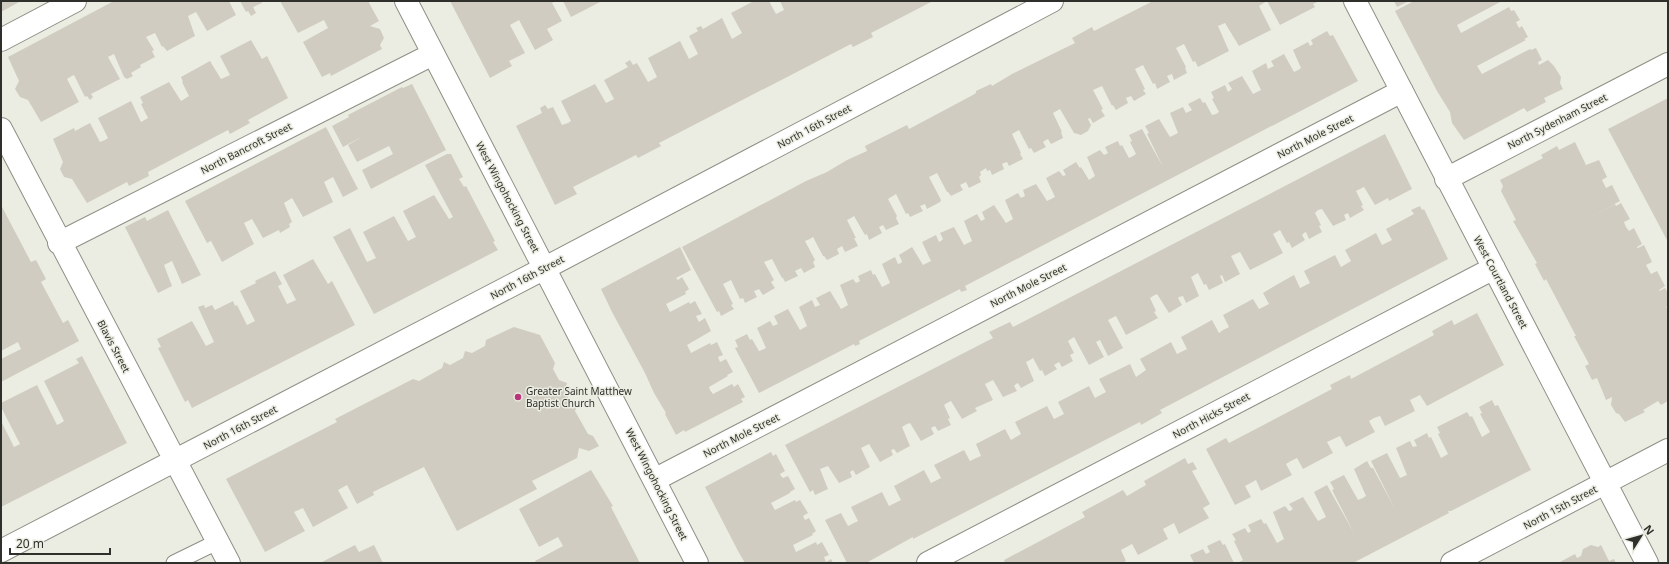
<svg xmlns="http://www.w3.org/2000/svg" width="1669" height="564" font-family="'Noto Sans',sans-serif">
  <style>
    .building { fill: #d0ccc1 }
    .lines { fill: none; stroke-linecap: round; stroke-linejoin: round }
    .service-casing { stroke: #8e8f85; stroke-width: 17 }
    .minor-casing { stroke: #8e8f85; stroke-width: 24 }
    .service { stroke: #fff; stroke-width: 15 }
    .minor { stroke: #fff; stroke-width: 22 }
    .poi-dot { fill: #b8357b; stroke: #ecede2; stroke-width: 1.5 }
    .labels { text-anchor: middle; stroke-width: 3; stroke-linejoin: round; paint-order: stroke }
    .street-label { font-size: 10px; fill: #2f302b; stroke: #ecede2 }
    .poi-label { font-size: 10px; fill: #2f302b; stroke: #ecede2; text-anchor: start }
  </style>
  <rect width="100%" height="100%" fill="#ecede2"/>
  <path class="building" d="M1,1H21L1,12Z
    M114,1H229L236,15L207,31L196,12L188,16L195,36L167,51L163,46L162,47L155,33L146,37L154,50L152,51L155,57L140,65L141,67L131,73L133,76L127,79L124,77L114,54L108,57L120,79L91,94L93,97L90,100L87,96L85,97L74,75L70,77L67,79L79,102L41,122L28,100L20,97L15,89L19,81L8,57Z
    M240,1H261L262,3L253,7L256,13L251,16L248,11L246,12Z
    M280,1H368L379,21L370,26L380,29L384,38L380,45L382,49L331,76L330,73L322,77L303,42L328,28L324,20L298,33Z
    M450,1H556L552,3L562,21L547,29L553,40L535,50L519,20L510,25L525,53L509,61L512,66L490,78Z
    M563,1H602L571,17Z
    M754,1H769L776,14L784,10L780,1H933L871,33L873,37L853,47L851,44L659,143L661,146L638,158L636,155L573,187L577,194L555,205L516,126L542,113L540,108L545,105L548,109L553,107L562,125L568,123L571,121L561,101L595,84L606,103L614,99L604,80L628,67L625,63L630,60L633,65L637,63L648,82L657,77L648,58L680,41L689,59L698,54L689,36L698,31L696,28L701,26L703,29L722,18L732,39L742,33L731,13Z
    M1153,1H1319L1313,4L1315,7L1280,25L1267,1L1259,6L1271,30L1239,46L1225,23L1218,26L1229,51L1198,67L1195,61L1193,62L1184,44L1176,48L1186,67L1185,68L1187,73L1174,80L1172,74L1167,76L1170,82L1157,89L1155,83L1153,84L1143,65L1135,69L1145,89L1143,90L1146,94L1134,101L1131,96L1126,98L1128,103L1116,110L1113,105L1112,106L1102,86L1093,90L1103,109L1101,110L1105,116L1093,123L1090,118L1088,119L1091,125L1088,131L1081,135L1074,133L1060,109L1053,113L1062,132H1061L1063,138L1051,144L1048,139L1046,140L1043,142L1046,147L1034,153L1031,148L1029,149L1019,130L1012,134L1021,153L1020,154L1023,159L1009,166L1007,162L1004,163L1002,164L1004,169L992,175L990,170L987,171L986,168L980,172L981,175L979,177L981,182L969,188L966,182L960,185L963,190L951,196L948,192H947L937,173L929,177L941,200L940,202L927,209L925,204L920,206L923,211L910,217L908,213L906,214L896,194L888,199L897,216L896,218L899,224L886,230L883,225L879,227L882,233L869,240L867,234L865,235L854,216L851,218L847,220L856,238H854L858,246L845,252L842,246L837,249L839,254L827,260L824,256H823L813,237L810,239L805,241L815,260L813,262L815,267L804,273L801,268L795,271L798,276L785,282L783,278H782L772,259L764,262L774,280L771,282L775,288L763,295L759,289L757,290L754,291L757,297L745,303L743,298L740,299L731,280L723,284L733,304L731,305L734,309L721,316L719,311L717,312L682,247L806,181L827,172L847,160L867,151L865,146L907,125L909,129L971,96L976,93V91L991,84L992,86L1012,74L1075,43L1072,38L1092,27L1094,31Z
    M1394,1H1409L1397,7Z
    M1414,1H1502L1457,25L1461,33L1509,7L1511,11L1514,10L1520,20L1516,22L1519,28L1522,26L1528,37L1524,39L1526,40L1477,66L1482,74L1530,49L1531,50L1536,48L1542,60L1538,62L1539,65L1548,60L1554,66L1561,77L1560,83L1563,89L1544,98L1546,102L1527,112L1524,108L1464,140L1452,123L1450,112L1437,91L1395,11Z
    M1327,31L1330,36L1333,35L1358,81L965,286L967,290L961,292L960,289L859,341L860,344L855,346L854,344L759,393L735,348L738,347L735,340L747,334L750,340L752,339L759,351L762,350L766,348L757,328L770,321L773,326L778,324L774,316L788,309L800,330L807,326L799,307L812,300L815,307L820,305L816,298L830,291L841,309L848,305L840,285L853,279L856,283L860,281L858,276L871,270L873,275L875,274L882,287L890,283L882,264L895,257L898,264L901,263L902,261L899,255L912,247L923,265L931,261L922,242L936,235L939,242L941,241L943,239L940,233L954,227L964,245L972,241L964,221L977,214L981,221L985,219L982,212L994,205L1006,223L1013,219L1005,200L1018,193L1021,198L1025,196L1023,190L1036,184L1047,201L1055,197L1046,178L1059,171L1063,176L1066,175L1063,170L1076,162L1080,168L1081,167L1089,180L1095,176L1087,157L1100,150L1104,155L1108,153L1105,147L1118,141L1120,146L1122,145L1129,158L1133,156L1136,154L1130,142L1132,141L1129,135L1142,129L1163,167L1147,134L1149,133L1145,126L1159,119L1170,137L1178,133L1170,113L1183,107L1186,113L1192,110L1188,104L1200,98L1203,103L1205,102L1212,115L1216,114L1219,112L1212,99L1214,98L1211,92L1225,85L1228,92L1232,89L1228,83L1242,76L1253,94L1261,90L1252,71L1266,63L1268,69L1274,66L1271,61L1284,54L1294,72L1298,70L1301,68L1293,50L1308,42L1310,46L1313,44L1311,40Z
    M251,40L262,59L267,56L288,98L248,120L250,123L230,134L228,130L148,172L149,176L129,186L127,182L87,203L72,179L64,177L60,169L63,162L53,139L74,128L75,131L90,123L100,142L105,140L108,138L98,118L131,101L141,122L148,118L141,104L143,103L140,97L169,82L181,101L189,96L182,82H183L181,77L210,61L221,79L230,75L220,56Z
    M412,84L446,150L371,189L362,170L393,154L389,146L357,162L348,145L363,136L343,147L332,126L349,117L348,115L402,87L403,88Z
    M1668,98V242L1608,129Z
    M326,127L358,189L343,197L333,177L324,182L333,202L303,217L292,198L284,203L292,222L289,224L290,227L280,233L279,230L263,238L252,219L244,223L254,244L222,262L211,241L207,243L185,201Z
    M1385,134L1412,189L1389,201L1388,198L1375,205L1364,187L1356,191L1363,205L1361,206L1364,210L1350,218L1348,213L1344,215L1346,220L1333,226L1322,209L1318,210L1315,213L1321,225L1319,226L1322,232L1309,239L1306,232L1304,233L1302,235L1305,240L1292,248L1289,242L1287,243L1280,230L1273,234L1283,253L1266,262L1250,270L1240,252L1231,256L1240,274L1225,282L1222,275L1220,276L1223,283L1209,290L1206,284L1204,285L1198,273L1191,277L1199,296L1186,303L1183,296L1179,297L1178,298L1182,305L1169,313L1157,294L1153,296L1150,298L1156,311L1154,312L1158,318L1126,335L1116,316L1108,320L1123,348L1108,356L1100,340L1096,342L1104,357L1089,365L1074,337L1068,341L1074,353L1070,355L1073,361L1062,367L1059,362L1054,365L1057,369L1045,376L1042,370L1040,371L1033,358L1030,360L1026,362L1034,381L1021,388L1018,383L1016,384L1014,386L1017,391L1003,397L993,380L985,384L993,400L975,408L977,411L962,419L951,401L947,403L944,405L950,418L948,419L951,425L938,431L935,426L931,428L934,434L921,441L910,423L907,424L902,427L910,446L897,453L894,449L891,450L893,455L880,462L869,444L861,448L870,467L856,475L853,470L850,472L852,477L839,483L828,466L820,469L828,489L815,495L813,490L810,492L785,445L993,338L989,332L1010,322L1013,327Z
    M1575,142L1586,165L1599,160L1607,177L1602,180L1606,188L1612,185L1620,201L1588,219L1615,204L1616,206L1621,203L1630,219L1624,222L1626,227L1629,231L1634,228L1642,244L1637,247L1638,248L1644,245L1652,262L1646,265L1651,274L1657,271L1665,286L1659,290V291L1665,288L1668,293V306L1666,307L1668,310V401L1661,405L1658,401L1643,410L1645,412L1625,422L1619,414L1616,413L1611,405L1612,397L1606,400L1597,378L1592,380L1585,366L1589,364L1574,336H1576L1546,279L1544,281L1535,264L1537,263L1513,221L1516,220L1501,191L1503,186L1500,180L1543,158L1541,155L1557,146L1559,150Z
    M447,154H451L463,177L459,179L464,187L466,186L495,241L493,242L498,250L374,314L333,237L350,228L367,262L376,258L363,232L394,216L408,241L416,237L403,211L434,195L449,219L453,217L425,165Z
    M1,205L31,262L36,260L46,279L41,282L63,323L68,320L79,341L1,382V359L21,349L18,342L1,351Z
    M1420,206L1422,210L1424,209L1448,259L1160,410L1162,413L1141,425L1140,422L913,539V537L866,563H847L825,520L841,513L848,526L858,521L851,507L882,492L889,506L901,500L894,486L924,470L931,483L941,478L934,465L964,450L970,461L976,458L981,456L976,444L1005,429L1011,440L1021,434L1015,422L1047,406L1054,419L1064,414L1058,402L1089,386L1095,398L1106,392L1099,379L1130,364L1136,377L1146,370L1140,359L1171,342L1177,354L1187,349L1181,337L1212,320L1219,333L1223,330L1229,327L1223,315L1253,299L1259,309L1269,304L1263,293L1278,284L1294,275L1300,288L1310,283L1304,271L1335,255L1341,267L1351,261L1345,250L1376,233L1382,245L1392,240L1386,229L1414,214L1411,210Z
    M168,210L201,275L182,284L172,261L164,265L172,286L158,293L125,227L145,217L147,221Z
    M680,247L691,270L676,278L678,280L682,277L689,289L685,292L686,294L666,304L670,312L689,302L690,304L695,301L702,314L696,316L699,322L705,318L711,331L687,345L691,353L710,343L711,345L717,342L723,355L718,357L720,362L726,359L733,372L727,375L728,376L709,387L710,390L713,394L732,384L734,387L738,384L745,397L741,399L743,402L685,432L684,430L676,435L665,414L666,413L654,393L645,373L612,312L601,289Z
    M313,259L328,284L332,281L355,325L192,408L188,400L185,402L158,348L161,347L157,339L192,321L206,346L214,342L198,307L204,305L205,308L212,305L215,310L233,301L235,306L237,305L247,325L255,321L240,291L256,283L255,281L275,271L282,284L278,286L287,304L296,300L283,275Z
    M1477,313L1504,365L1427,406L1420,395L1410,400L1415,411L1385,426L1380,416L1374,418L1369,421L1375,432L1346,447L1340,436L1327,442L1333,453L1303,469L1297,458L1291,461L1286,464L1292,475L1261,491L1256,480L1245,486L1251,497L1235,505L1206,449L1226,438L1229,443L1332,389L1330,385L1350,375L1351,379L1434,335L1432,331L1452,320L1454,325Z
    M514,327L540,335L555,363L553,369L559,380L567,383L565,391L570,402L578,404L575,411L588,434L593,436L599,446L589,451L579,448L577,458L532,481L537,489L457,531L424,467L373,492L374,495L357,504L347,485L338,490L348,508L313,527L303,508L294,512L305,531L265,552L226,479L337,422L335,419L413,379L419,381L442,368L444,362L450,365L463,358L465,351L472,353L485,346L486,340Z
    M82,356L127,443L1,507V421L14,447L20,444L1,407V403L37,385L57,425L61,423L64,421L44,381L79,363L76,359Z
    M1492,400L1495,406L1498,405L1531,470L1451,511H1448L1449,513L1353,563H1237L1243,560L1234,541L1236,540L1232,534L1245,528L1248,533L1250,532L1251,531L1248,525L1261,519L1264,524L1266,523L1277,543L1284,539L1273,512L1285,506L1289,511H1290L1293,509L1289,504L1303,497L1318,521L1326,517L1314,492L1327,485L1354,533L1332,490L1334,489L1330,482L1344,475L1358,500L1363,498L1366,496L1354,469L1367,461L1371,468H1373L1395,509L1371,461L1387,453L1400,478L1407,475L1396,448L1410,441L1413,447L1417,446L1414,440L1427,433L1429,438L1431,437L1441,458L1448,454L1438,434L1440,433L1437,427L1467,412L1470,417L1472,416L1482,437L1490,432L1480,414L1482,413L1479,407Z
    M771,452L773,456L776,454L785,471L780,474L781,476L783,478L788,476L795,489L790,492V493L771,503L775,510L795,500L796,502L800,500L808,513L803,516L805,520L809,518L816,531L812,534L813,535L793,545L796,552L816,542L817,545L822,542L829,555L824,557L826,562L831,559L833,563H745L738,551L705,487Z
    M1185,458L1188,464L1193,462L1197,469L1192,471L1210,504L1203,508L1209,518L1179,534L1174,523L1163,529L1168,539L1138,555L1132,544L1121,550L1126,561L1122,563H1005L1004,560L1085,517L1082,512L1123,490L1127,496L1146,485L1144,481Z
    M591,470L613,506L611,507L640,563H536L535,561L563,546L558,537L539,547L519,509Z
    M1220,540L1223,545L1225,544L1234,563H1194L1190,555L1203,549L1206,554L1210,552L1207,546Z
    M355,545L359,552L374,545L383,563H320Z
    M1591,545L1598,547L1601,545L1609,561L1614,559L1616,563H1558L1575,554L1577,558L1581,556L1583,549Z"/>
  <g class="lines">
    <defs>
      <path id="service" d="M174,563L217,542"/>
      <path id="minor" d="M406,1L697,563
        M1355,1L1647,563
        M1,40L75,1
        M1,129L229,563
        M1446,179L1668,64
        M59,243L433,54
        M654,480L1402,91
        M1,551L545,268L1052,1
        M928,563L1494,268
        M1452,563L1668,450"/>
    </defs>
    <use href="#service" class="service-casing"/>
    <use href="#minor" class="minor-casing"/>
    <use href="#service" class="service"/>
    <use href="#minor" class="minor"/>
  </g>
  <circle class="poi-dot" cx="518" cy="397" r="4"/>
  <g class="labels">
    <g class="street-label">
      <text transform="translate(1557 121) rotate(-27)" y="4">North Sydenham Street</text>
      <text transform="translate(814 126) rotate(-28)" y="4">North 16th Street</text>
      <text transform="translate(1315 136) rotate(-27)" y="4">North Mole Street</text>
      <text transform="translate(246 148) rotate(-27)" y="4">North Bancroft Street</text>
      <text transform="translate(508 197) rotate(62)" y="4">West Wingohocking Street</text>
      <text transform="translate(527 277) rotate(-28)" y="4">North 16th Street</text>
      <text transform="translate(1501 282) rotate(62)" y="4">West Courtland Street</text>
      <text transform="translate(1028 285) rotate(-27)" y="4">North Mole Street</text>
      <text transform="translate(114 346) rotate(62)" y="4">Blavis Street</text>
      <text transform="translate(1211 415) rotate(-28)" y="4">North Hicks Street</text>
      <text transform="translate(240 427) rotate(-28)" y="4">North 16th Street</text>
      <text transform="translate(741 435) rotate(-27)" y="4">North Mole Street</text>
      <text transform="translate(657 484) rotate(63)" y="4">West Wingohocking Street</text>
      <text transform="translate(1560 507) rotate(-28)" y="4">North 15th Street</text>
    </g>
    <g class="poi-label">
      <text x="526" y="395">Greater Saint Matthew<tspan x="526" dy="12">Baptist Church</tspan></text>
    </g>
  </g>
  <rect width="1669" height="564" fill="none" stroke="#2f302b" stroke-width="4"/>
  <g transform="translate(1641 536) rotate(53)" stroke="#ecede2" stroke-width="3" paint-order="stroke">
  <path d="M0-3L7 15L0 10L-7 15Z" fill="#2f302b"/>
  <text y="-6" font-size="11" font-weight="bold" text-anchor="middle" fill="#2f302b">N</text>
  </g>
  <path d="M10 548v6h100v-6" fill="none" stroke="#2f302b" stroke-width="2"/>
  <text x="16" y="548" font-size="12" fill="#2f302b" stroke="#ecede2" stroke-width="3" paint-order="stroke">20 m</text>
</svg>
